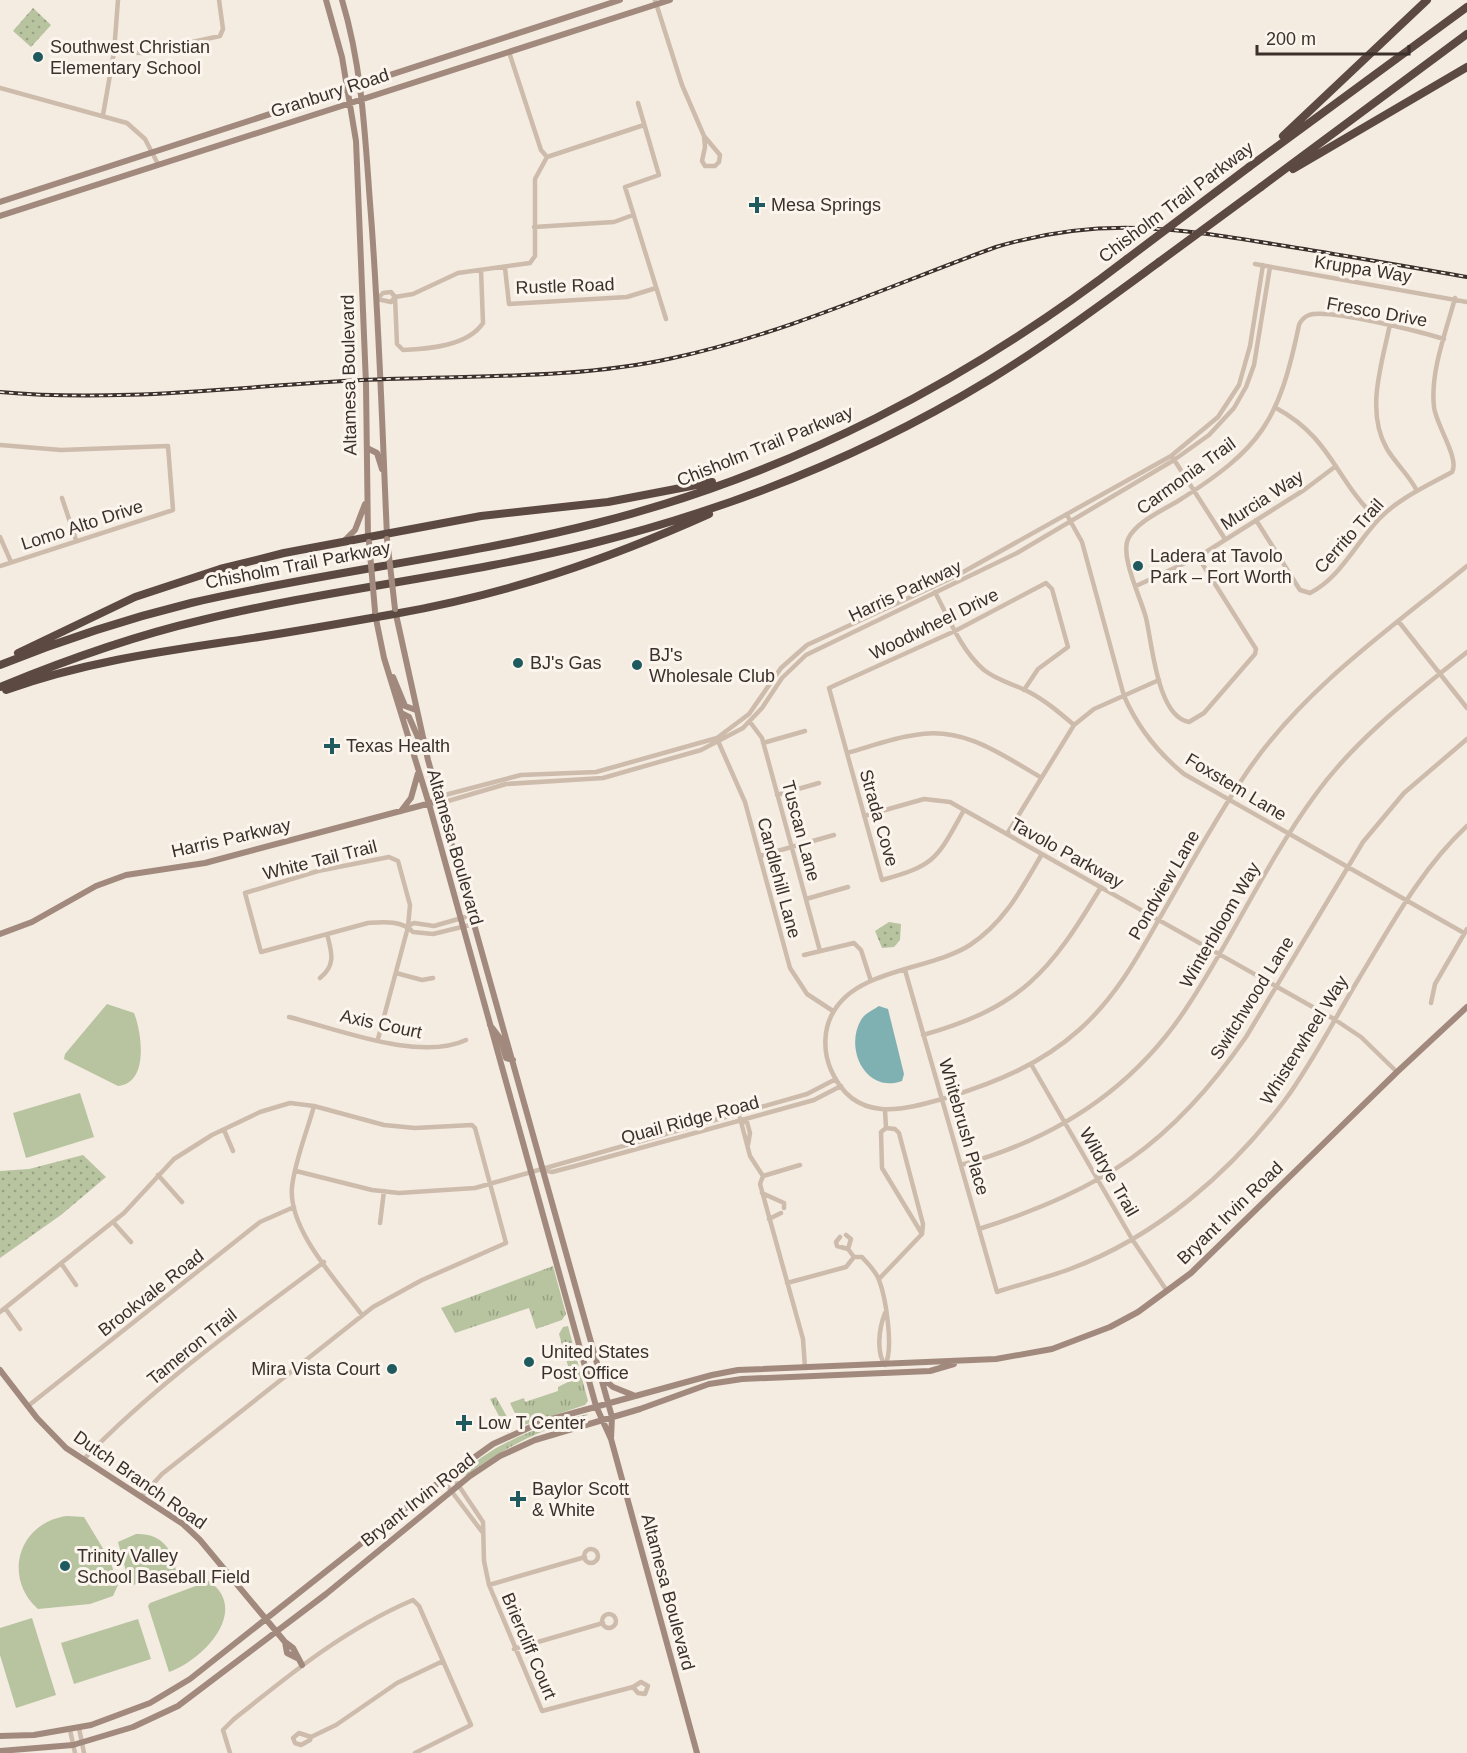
<svg xmlns="http://www.w3.org/2000/svg" width="1467" height="1753" font-family="Helvetica,sans-serif">
  <style>
    .grass { fill: url(#grass-tufts) }
    .park { fill: url(#park-dots) }
    .garden { fill: #b8c4a0 }
    .water { fill: #7fb0b2 }
    .lines { fill: none; stroke-linecap: round; stroke-linejoin: round }
    .street { stroke: #cdbbac; stroke-width: 4.5 }
    .secondary { stroke: #a18a7d; stroke-width: 6 }
    .highway { stroke: #5c4a42; stroke-width: 8 }
    .rail-casing { stroke: #3b302b; stroke-width: 4 }
    .rail { stroke: #fbf5ee; stroke-width: 1.5; stroke-dasharray: 4.5; stroke-linecap: butt }
    .secondary-bridge { stroke: #a18a7d; stroke-width: 6 }
    .highway-bridge { stroke: #5c4a42; stroke-width: 8 }
    .poi-dot { fill: #1f5a5e; stroke: #fbf5ee; stroke-width: 2 }
    .labels { text-anchor: middle; stroke-width: 6; stroke-linejoin: round; paint-order: stroke }
    .poi-label { font-size: 18px; fill: #3b302b; stroke: #fbf5ee; text-anchor: start }
    .street-label { font-size: 18px; fill: #3b302b; stroke: #fbf5ee }
  </style>
  <defs>
    <pattern id="grass-tufts" width="24" height="20" patternUnits="userSpaceOnUse" patternTransform="scale(1.5)"><rect width="24" height="20" fill="#b8c4a0"/><path d="M3 7l-1-3M5 7V3M7 7l1-3M15 17l-1-3M17 17v-4M19 17l1-3" fill="none" stroke="#97a083"/></pattern>
    <pattern id="park-dots" width="8" height="8" patternUnits="userSpaceOnUse" patternTransform="scale(1.5)"><rect width="8" height="8" fill="#b8c4a0"/><path d="M2 2h.1M6 6h.1" fill="none" stroke="#97a083" stroke-width="1.8" stroke-linecap="round"/></pattern>
  </defs>
  <rect width="100%" height="100%" fill="#f4ebe1"/>
  <path class="grass" d="M553,1266L566,1314L562,1320L536,1329L529,1308L455,1333L441,1308Z
    M568,1326L588,1401L585,1405L524,1425L520,1424L510,1403L524,1398L525,1402L558,1391V1387L572,1380L559,1334L563,1327Z
    M496,1397L511,1424L508,1433L490,1399Z
    M588,1414L584,1418C542,1428 502,1449 467,1475L460,1476C490,1444 546,1423 588,1414Z"/>
  <path class="park" d="M33,8L51,25L31,47L13,31Z
    M889,922L901,924L900,940L894,947L882,948L875,931Z
    M83,1155L106,1177L61,1215L0,1258V1171L29,1169Z"/>
  <path class="garden" d="M107,1004L134,1013C142,1033 149,1083 118,1086L64,1059L65,1054Z
    M80,1093L94,1137L26,1158L13,1113Z
    M67,1516L84,1517L110,1560L118,1585L113,1596L90,1604L38,1609C2,1577 19,1522 67,1516Z
    M136,1534C161,1533 173,1549 176,1571L130,1586L118,1542Z
    M209,1581C251,1611 202,1661 169,1672L148,1606L150,1603Z
    M32,1618L56,1695L16,1708L0,1655V1628Z
    M138,1619L151,1659L74,1684L61,1643Z"/>
  <path class="water" d="M879,1006L888,1009L904,1074L902,1081C866,1094 844,1049 861,1020C864,1014 873,1010 879,1006Z"/>
  <g class="lines">
    <path class="street" d="M655,0L682,85L704,136
      M114,52L142,53L220,36L223,29L219,0
      M509,52L541,150L547,157
      M0,88L127,123L145,139L158,164
      M638,103L659,175L625,187L666,319
      M103,115L114,52L118,0
      M704,136L720,155L719,162L715,166H705L702,161L705,147Z
      M534,227L614,222L633,215
      M1255,264L1467,302
      M505,268L509,304L627,297L656,288
      M395,297L391,292L383,293L377,299L391,302L395,297L413,294L458,273L530,263L535,256V179L547,157L644,125
      M395,297L397,344L403,350C428,349 468,346 483,323L481,270
      M1390,324C1382,364 1365,411 1387,449C1396,464 1409,475 1417,491
      M1276,408C1332,438 1335,480 1378,520
      M0,445L61,450L168,446L173,510L0,566
      M1173,458L1225,539
      M62,498L76,540
      M1067,515L1082,542L1124,696C1138,728 1157,752 1184,774L1464,933
      M1256,520L1300,590L1310,593C1341,577 1356,543 1379,519C1399,498 1427,486 1452,472C1460,459 1436,425 1434,407C1430,372 1446,332 1455,298
      M0,537L11,562
      M1198,557L1256,649L1255,654L1204,713L1189,722C1157,717 1152,642 1146,618C1141,598 1120,557 1128,539C1136,522 1163,510 1178,501C1262,448 1279,421 1299,325C1301,320 1304,317 1309,315C1329,308 1421,332 1444,339
      M1136,586L1198,557L1304,490L1336,466
      M935,592C949,619 961,650 984,670C998,681 1014,684 1029,692C1046,701 1060,713 1074,725
      M1399,622L1467,708
      M750,722L762,738L820,951
      M718,741L745,802L790,968L807,994L833,1011
      M763,743L805,731
      M847,753C869,747 892,738 915,735C963,726 1001,754 1040,777
      M777,795L819,783
      M442,800L448,801L506,784L603,778L701,750L743,728L762,708L782,678L806,655L1017,553L1174,460L1209,435L1234,408L1246,387L1254,365L1270,267
      M442,800L445,795L521,775L596,772L717,738L749,714L781,668L807,645L956,576L1171,456L1218,417L1239,385L1250,346L1263,265
      M964,810C937,858 937,865 882,880L829,688L955,631L1046,583L1052,589L1068,647L1038,669L1024,690
      M864,816L924,799L950,802L1334,1019L1361,1037L1397,1072
      M1007,834L1074,725L1094,709L1159,680
      M1042,854C1022,888 1005,922 970,945C931,970 858,969 834,1011C823,1028 823,1052 831,1070C855,1125 904,1110 949,1097C997,1082 1041,1064 1079,1030C1114,999 1136,960 1158,921C1187,871 1215,819 1247,772C1304,688 1390,629 1467,566
      M760,856L834,835
      M806,899L848,887
      M408,926L414,923L434,926L472,915
      M804,955L854,943L861,950L871,981
      M905,970L997,1292C1021,1284 1046,1278 1070,1269C1156,1237 1230,1173 1285,1100C1312,1063 1334,1020 1358,980C1391,926 1420,870 1467,826
      M396,973L422,980L433,978
      M320,978C336,965 332,953 327,934
      M1431,1003L1435,984L1467,929
      M289,1017C338,1029 419,1062 466,1040
      M923,1035C1022,1007 1050,972 1101,887
      M378,1039L408,927L410,905L398,861L389,857L318,871L245,893L261,952L368,923C383,922 402,920 413,932L433,934L474,924
      M1031,1064L1132,1239L1167,1291
      M314,1106C307,1132 295,1160 292,1187C288,1230 338,1282 362,1315
      M885,1110L886,1128
      M740,1118L750,1156L763,1176L760,1184L803,1339L805,1368
      M741,1122H747L750,1133L748,1145
      M224,1130L233,1151
      M961,1165C1056,1139 1135,1088 1189,1004C1233,937 1266,863 1313,798C1354,740 1412,696 1467,652
      M544,1170L552,1172L575,1166L814,1100L841,1086
      M296,1171L372,1190L399,1193L475,1188L807,1094L836,1079
      M158,1175L182,1202
      M763,1176L800,1165
      M762,1193L784,1203V1208
      M769,1219L781,1213
      M113,1222L131,1242
      M380,1223L384,1191
      M979,1229C1103,1189 1171,1145 1246,1037L1363,842L1404,793L1467,739
      M846,1235L851,1239L848,1249L854,1257
      M840,1237L836,1242L837,1246L848,1249
      M61,1263L76,1285
      M879,1279L922,1234L882,1168L881,1132L886,1128L895,1129L899,1133L923,1224L922,1234
      M787,1283L846,1267L854,1257H862C868,1264 876,1271 879,1280C886,1298 894,1350 885,1365
      M5,1308L20,1329
      M0,1312L124,1213L174,1159L212,1135L260,1112L290,1103L314,1106L384,1125L415,1128L472,1125L475,1128L506,1243L422,1280L373,1307L162,1474L141,1497
      M885,1313C879,1328 876,1352 885,1365
      M28,1406L260,1222L294,1207
      M83,1460C155,1385 241,1324 324,1262
      M451,1474L483,1522L484,1561L489,1585L542,1711L633,1687
      M443,1480L483,1533
      M584 1556a7 7 0 1 1 14 0a7 7 0 1 1-14 0Z
      M489,1585L585,1557
      M602 1621a7 7 0 1 1 14 0a7 7 0 1 1-14 0Z
      M514,1649L603,1623
      M641,1682L648,1686L645,1694L638,1693L633,1687Z
      M79,1728L84,1753
      M70,1730L75,1753
      M299,1733L311,1737L310,1740L301,1745L295,1743L293,1738Z
      M311,1737L336,1725L397,1683L443,1661
      M230,1753L223,1730L233,1720C290,1674 345,1629 413,1600L419,1606L471,1725L415,1753"/>
    <path class="secondary" d="M326,0L342,57L356,141L366,384L368,539
      M342,0C362,66 365,135 370,203C379,314 382,425 387,536
      M0,202L620,0
      M0,216L670,0
      M367,448L377,453L382,469
      M344,541L355,530L365,504
      M395,610L428,760L612,1417L611,1438
      M375,614L384,658L429,804L596,1406L611,1439L697,1753
      M393,677L405,706L416,710
      M401,713L409,717L420,742
      M401,811L411,798L418,773
      M0,934L32,922L96,886L126,875L205,863L442,800
      M490,1025L500,1038L506,1058L513,1060
      M0,1370L37,1418L66,1448L183,1524L200,1540L285,1642L293,1648L302,1665
      M601,1377L613,1387L633,1395
      M285,1642L287,1653L297,1658
      M0,1736L34,1735L91,1725L150,1703L190,1679L430,1489L493,1444L544,1421L712,1375L738,1370L996,1359L1052,1349L1110,1327L1138,1312L1191,1273L1397,1072L1467,1007
      M0,1751L73,1745L133,1727L178,1706L326,1594L470,1476L500,1456L535,1440L640,1409L709,1384L742,1379L930,1371L954,1364"/>
    <path class="highway" d="M1283,136L1427,0
      M1249,167L1467,7
      M1293,169L1467,67
      M1261,187L1467,34
      M18,653L135,597L220,569L284,553L481,516L608,502L712,482
      M0,665C62,640 126,619 191,603C325,572 463,557 597,523C791,474 970,380 1127,259
      M0,687C66,660 133,636 202,620C330,589 462,576 590,544C730,509 866,455 989,380C1048,344 1103,303 1159,262
      M6,690C89,660 173,650 259,637C304,630 349,622 394,614C507,594 604,561 709,514"/>
    <defs>
      <path id="rail" d="M0,392C120,403 242,386 362,380C462,375 575,380 673,358C784,334 889,286 996,247C1100,216 1175,228 1279,245C1342,255 1404,266 1467,277"/>
    </defs>
    <use href="#rail" class="rail-casing"/>
    <use href="#rail" class="rail"/>
    <path class="secondary-bridge" d="M387,539L395,609
      M369,542L375,611"/>
    <path class="highway-bridge" d="M1127,259L1249,167
      M1159,262L1261,187"/>
  </g>
  <g class="poi-dot">
    <circle cx="38" cy="57" r="6"/>
    <path d="M754 196h6v6h6v6h-6v6h-6v-6h-6v-6h6z"/>
    <circle cx="1138" cy="566" r="6"/>
    <circle cx="518" cy="663" r="6"/>
    <circle cx="637" cy="665" r="6"/>
    <path d="M329 737h6v6h6v6h-6v6h-6v-6h-6v-6h6z"/>
    <circle cx="529" cy="1362" r="6"/>
    <circle cx="392" cy="1369" r="6"/>
    <path d="M461 1414h6v6h6v6h-6v6h-6v-6h-6v-6h6z"/>
    <path d="M515 1490h6v6h6v6h-6v6h-6v-6h-6v-6h6z"/>
    <circle cx="65" cy="1566" r="6"/>
  </g>
  <g class="labels">
    <g class="poi-label">
      <text x="50" y="53">Southwest Christian<tspan x="50" dy="21">Elementary School</tspan></text>
      <text x="771" y="211">Mesa Springs</text>
      <text x="1150" y="562">Ladera at Tavolo<tspan x="1150" dy="21">Park – Fort Worth</tspan></text>
      <text x="649" y="661">BJ's<tspan x="649" dy="21">Wholesale Club</tspan></text>
      <text x="530" y="669">BJ's Gas</text>
      <text x="346" y="752">Texas Health</text>
      <text x="541" y="1358">United States<tspan x="541" dy="21">Post Office</tspan></text>
      <text x="380" y="1375" text-anchor="end">Mira Vista Court</text>
      <text x="478" y="1429">Low T Center</text>
      <text x="532" y="1495">Baylor Scott<tspan x="532" dy="21">&amp; White</tspan></text>
      <text x="77" y="1562">Trinity Valley<tspan x="77" dy="21">School Baseball Field</tspan></text>
    </g>
    <g class="street-label">
      <text transform="translate(330 93) rotate(-18)" y="6">Granbury Road</text>
      <text transform="translate(1176 202) rotate(-37)" y="6">Chisholm Trail Parkway</text>
      <text transform="translate(1363 269) rotate(9)" y="6">Kruppa Way</text>
      <text transform="translate(565 286) rotate(-2)" y="6">Rustle Road</text>
      <text transform="translate(1377 312) rotate(10)" y="6">Fresco Drive</text>
      <text transform="translate(349 375) rotate(-91)" y="6">Altamesa Boulevard</text>
      <text transform="translate(765 446) rotate(-22)" y="6">Chisholm Trail Parkway</text>
      <text transform="translate(1186 476) rotate(-36)" y="6">Carmonia Trail</text>
      <text transform="translate(1262 500) rotate(-33)" y="6">Murcia Way</text>
      <text transform="translate(82 525) rotate(-18)" y="6">Lomo Alto Drive</text>
      <text transform="translate(1349 536) rotate(-48)" y="6">Cerrito Trail</text>
      <text transform="translate(298 565) rotate(-11)" y="6">Chisholm Trail Parkway</text>
      <text transform="translate(905 591) rotate(-25)" y="6">Harris Parkway</text>
      <text transform="translate(934 624) rotate(-26)" y="6">Woodwheel Drive</text>
      <text transform="translate(1236 787) rotate(31)" y="6">Foxstem Lane</text>
      <text transform="translate(879 818) rotate(74)" y="6">Strada Cove</text>
      <text transform="translate(801 831) rotate(75)" y="6">Tuscan Lane</text>
      <text transform="translate(231 838) rotate(-13)" y="6">Harris Parkway</text>
      <text transform="translate(455 847) rotate(74)" y="6">Altamesa Boulevard</text>
      <text transform="translate(1067 853) rotate(29)" y="6">Tavolo Parkway</text>
      <text transform="translate(320 860) rotate(-14)" y="6">White Tail Trail</text>
      <text transform="translate(779 878) rotate(75)" y="6">Candlehill Lane</text>
      <text transform="translate(1164 885) rotate(-60)" y="6">Pondview Lane</text>
      <text transform="translate(1220 925) rotate(-60)" y="6">Winterbloom Way</text>
      <text transform="translate(1252 998) rotate(-58)" y="6">Switchwood Lane</text>
      <text transform="translate(381 1024) rotate(12)" y="6">Axis Court</text>
      <text transform="translate(1304 1040) rotate(-58)" y="6">Whisterwheel Way</text>
      <text transform="translate(690 1120) rotate(-15)" y="6">Quail Ridge Road</text>
      <text transform="translate(964 1127) rotate(74)" y="6">Whitebrush Place</text>
      <text transform="translate(1109 1172) rotate(60)" y="6">Wildrye Trail</text>
      <text transform="translate(1230 1213) rotate(-44)" y="6">Bryant Irvin Road</text>
      <text transform="translate(151 1293) rotate(-38)" y="6">Brookvale Road</text>
      <text transform="translate(192 1347) rotate(-39)" y="6">Tameron Trail</text>
      <text transform="translate(140 1480) rotate(35)" y="6">Dutch Branch Road</text>
      <text transform="translate(418 1500) rotate(-38)" y="6">Bryant Irvin Road</text>
      <text transform="translate(668 1592) rotate(75)" y="6">Altamesa Boulevard</text>
      <text transform="translate(529 1646) rotate(67)" y="6">Briercliff Court</text>
    </g>
  </g>
  <path d="M1257 45v9h152v-9" fill="none" stroke="#3b302b" stroke-width="3"/>
  <text x="1266" y="45" font-size="18" fill="#3b302b" stroke="#fbf5ee" stroke-width="4.5" paint-order="stroke">200 m</text>
</svg>
